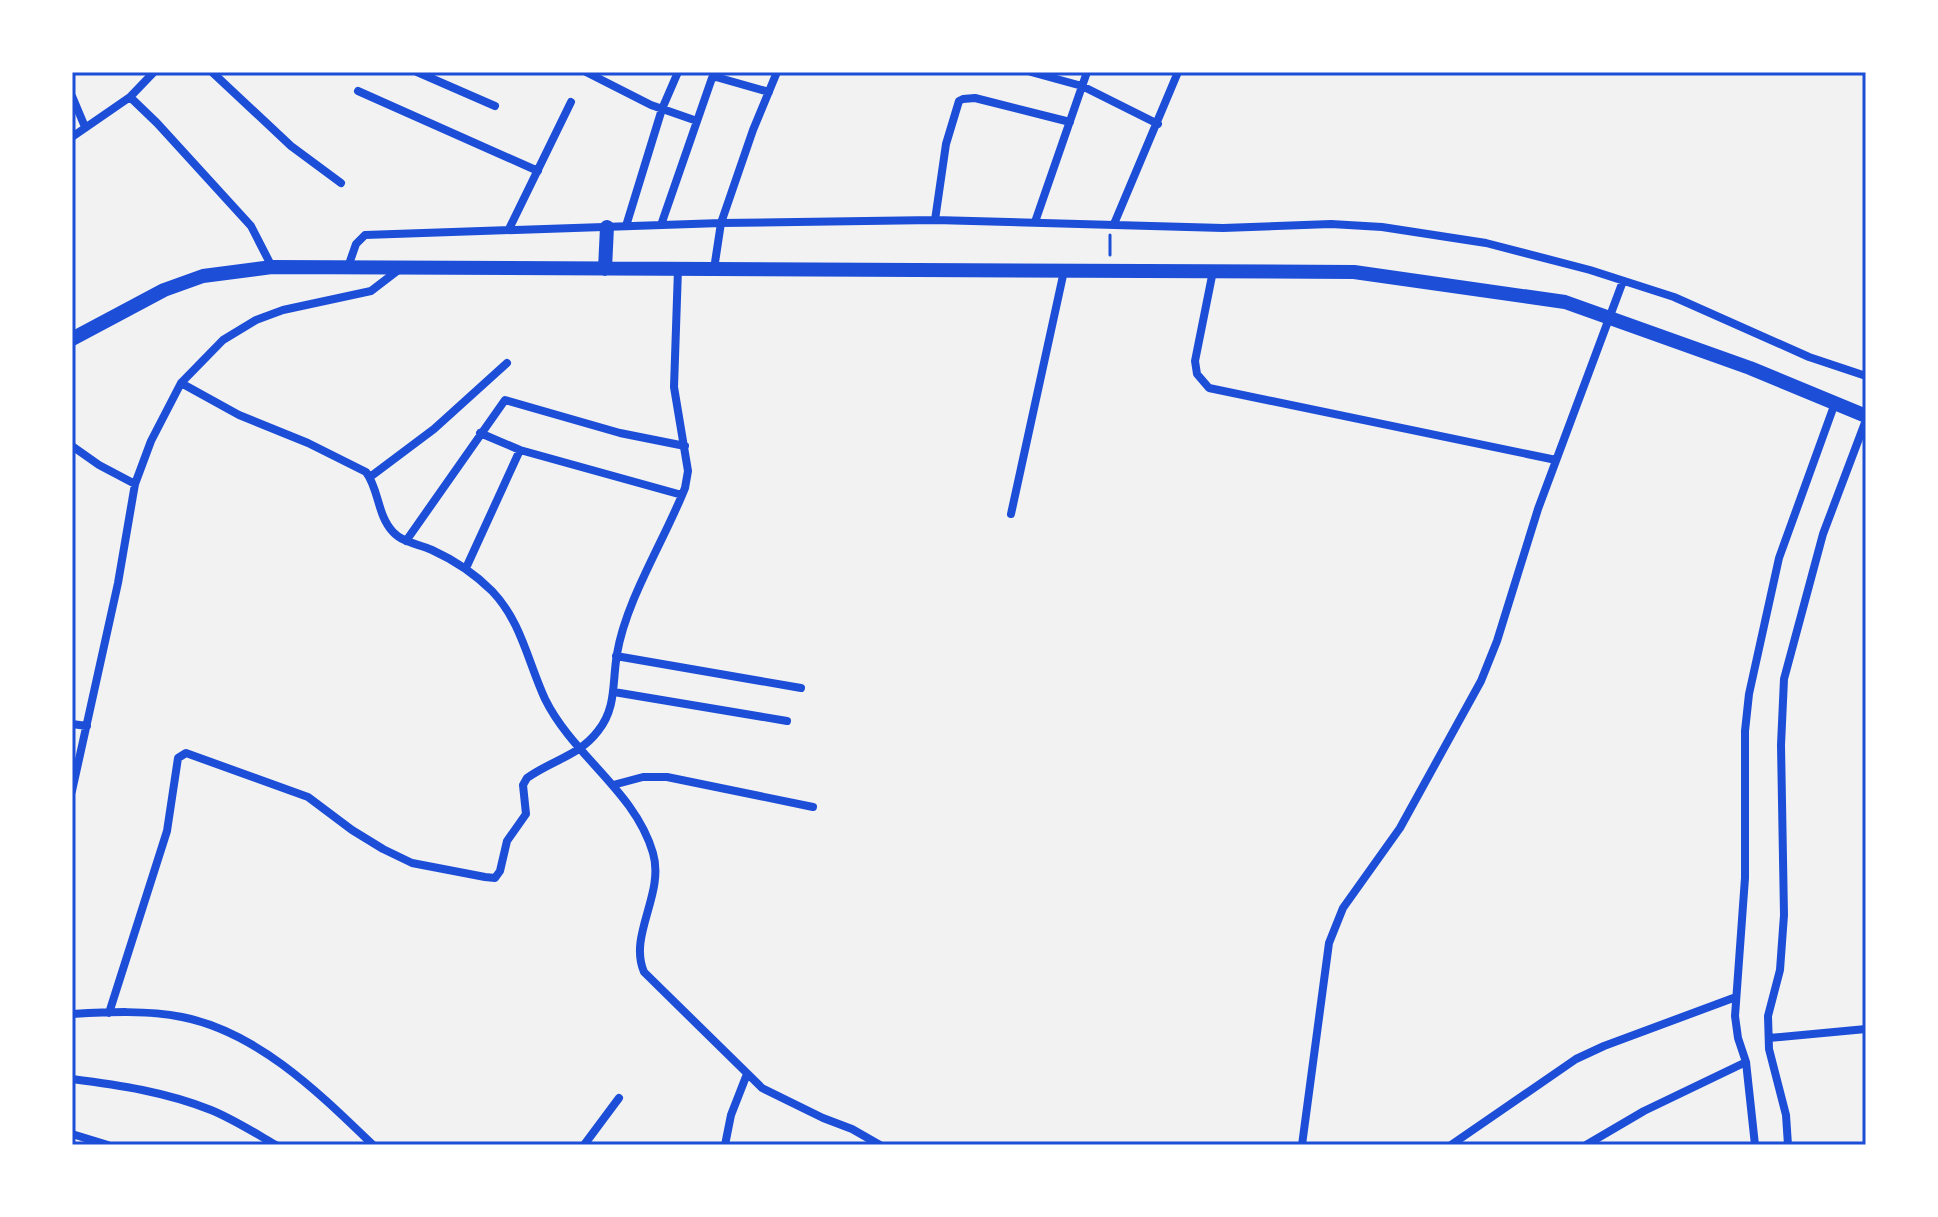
<svg xmlns="http://www.w3.org/2000/svg" width="1938" height="1217" font-family="Karla,sans-serif">
  <style>
    .lines { fill: none; stroke-linecap: round; stroke-linejoin: round }
    .path { stroke: #1d4ed8; stroke-width: 3 }
    .minor { stroke: #1d4ed8; stroke-width: 8 }
    .primary { stroke: #1d4ed8; stroke-width: 14 }
    .neatline { fill: none; stroke: #1d4ed8; stroke-width: 3 }
  </style>
  <rect width="100%" height="100%" fill="#f2f2f2"/>
  <g class="lines">
    <path class="path" d="M1110,235V255"/>
    <path class="minor" d="M154,72L130,97L157,123L251,226L272,267
      M212,72L291,146L341,183
      M417,72L495,106
      M586,72L651,105L697,121
      M1031,72L1082,86L1158,124
      M358,91L538,171
      M72,96L85,127
      M72,137L130,97
      M935,220L946,144L959,101L963,99L975,98L1070,122
      M1035,222L1087,72
      M1114,224L1178,72
      M661,225L712,78L716,77L769,92
      M626,226L662,109L678,72
      M509,229L571,102
      M348,267L356,244L365,235L721,223L753,130L777,72
      M714,269L721,223L935,220L1223,228L1331,224L1382,227L1486,243L1590,270L1674,297L1809,357L1866,376
      M1213,271L1195,361L1197,374L1209,388L1556,460
      M181,383L239,415L308,443L366,472C379,489 377,515 393,532C403,543 419,544 432,550C454,560 474,573 492,591C521,621 528,662 545,699C573,756 635,791 653,853C665,894 628,935 644,972L762,1088L823,1118L852,1129L880,1145
      M480,433L520,450L682,495
      M72,446L99,465L135,484
      M370,477L434,429L507,363
      M1011,514L1064,271
      M406,541L505,400L620,433L685,446
      M466,568L520,450
      M616,656L801,688
      M614,692L787,721
      M72,724L87,726
      M613,785L643,777H667L813,807
      M72,791L118,583L135,484L151,441L181,383L223,340L256,320L283,310L371,291L401,268
      M109,1013L167,831L178,758L186,753L308,797L352,830L383,849L412,863L485,877L495,878L500,871L507,841L526,814L523,785L527,778C552,760 579,756 598,731C617,707 612,682 617,654C626,600 664,541 685,488L688,471L674,387L678,269
      M72,1014C108,1012 147,1010 182,1017C258,1032 319,1093 373,1145
      M1769,1038L1866,1029
      M72,1079C119,1085 166,1092 211,1110C233,1119 255,1133 276,1145
      M72,1134L108,1145
      M584,1145L619,1098
      M725,1145L731,1115L747,1074
      M1302,1145L1329,943L1343,908L1400,828L1481,681L1497,641L1538,509L1623,281
      M1451,1145L1576,1059L1604,1046L1736,997
      M1586,1145L1644,1111L1746,1062
      M1755,1145L1746,1062L1738,1038L1735,1016L1745,878V731L1749,694L1779,558L1835,403
      M1788,1145L1786,1115L1769,1049L1768,1016L1780,970L1784,915L1781,745L1784,679L1823,534L1866,420"/>
    <path class="primary" d="M605,269L607,227
      M72,339L164,290L203,276L272,267L1354,272L1565,302L1750,368L1866,416"/>
  </g>
  <rect width="1938" height="1217" fill="none" stroke="#ffffff" stroke-width="148"/>
  <rect x="74" y="74" width="1790" height="1069" class="neatline"/>
</svg>
